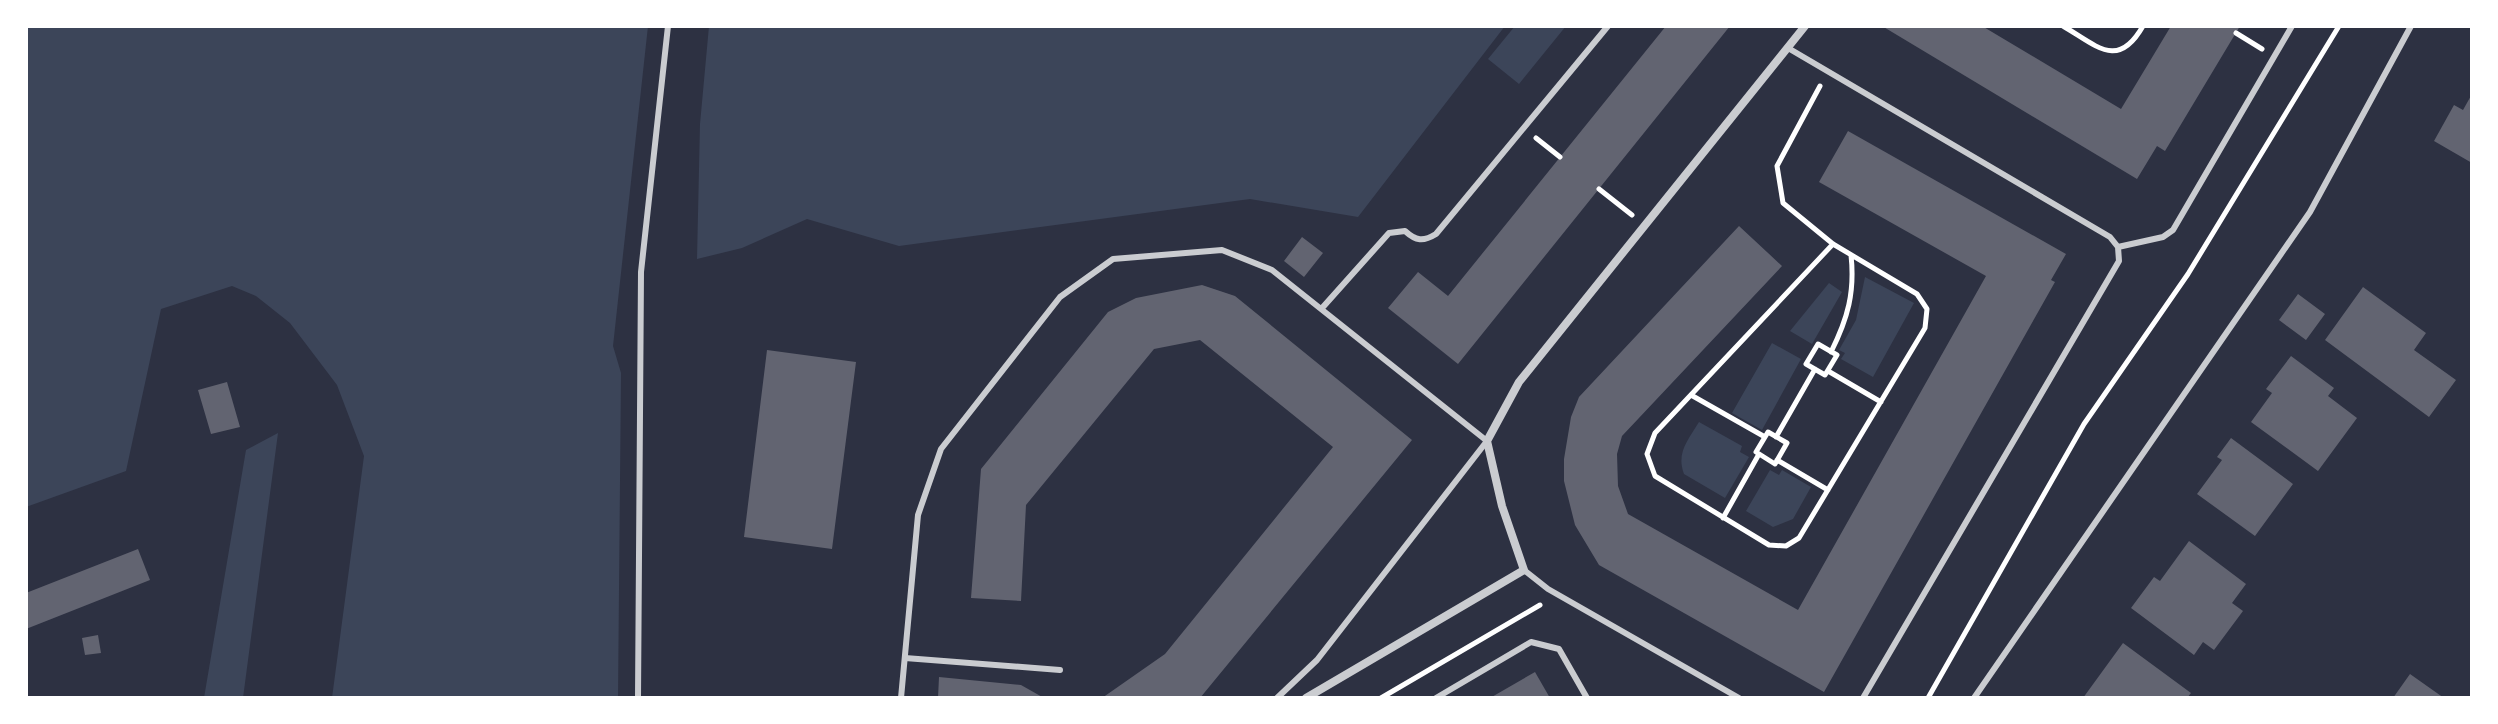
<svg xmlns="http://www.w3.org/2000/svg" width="2498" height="724" font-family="'Times New Roman',serif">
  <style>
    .green { fill: #3c4559 }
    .building { fill: #626471 }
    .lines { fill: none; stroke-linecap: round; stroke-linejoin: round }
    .path { stroke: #fff; stroke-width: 5 }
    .service { stroke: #caccd0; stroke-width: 6 }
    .minor { stroke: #caccd0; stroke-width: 8 }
  </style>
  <rect width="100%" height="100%" fill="#2d3142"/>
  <path class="green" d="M26,26H648L613,346L621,373L618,698H332L364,456L337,385L290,323L256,296L232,286L161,309L126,471L26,507Z
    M709,26H1505L1358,217L1250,199L899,246L807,219L742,248L697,259L700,124Z
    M1515,26H1566L1519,84L1488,59Z
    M1865,277L1914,303L1873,377L1841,359L1845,353L1839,350L1856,320Z
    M1829,283L1842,292L1812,344L1790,331Z
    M1772,343L1801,359L1762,430L1732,413Z
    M1699,422L1742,446L1740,452L1749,457L1725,498L1684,474C1676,453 1688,440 1699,422Z
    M278,433L243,698H204L246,450Z
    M1770,470L1779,475L1782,470L1811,487L1793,519L1773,527L1746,511Z"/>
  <path class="building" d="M1666,26H1730L1458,364L1388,308L1418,272L1448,296Z
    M1882,26H1982L2121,109L2171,26H2240L2165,151L2157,146L2137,179Z
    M2472,94V163L2434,141L2454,105L2463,110Z
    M1848,131L2066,254L2051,280L2055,282L1824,692L1599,565L1575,525L1564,481V459L1571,417L1579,397L1739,226L1782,266L1622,436L1617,454L1618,486L1628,514L1798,610L1986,276L1819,182Z
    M1302,237L1323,253L1304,277L1284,261Z
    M1202,285L1235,296L1412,440L1200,698H1102L1165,654L1333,447L1200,340L1154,349L1026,505L1021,601L971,598L981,469L1108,312L1136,298Z
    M2363,287L2426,333L2414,350L2456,380L2429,417L2325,340Z
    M2298,294L2325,314L2306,340L2279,320Z
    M767,350L856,362L832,549L744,537Z
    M2291,356L2334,388L2328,396L2357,418L2318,471L2251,422L2272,393L2266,389Z
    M227,382L240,427L211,434L198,390Z
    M2231,438L2293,484L2255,536L2197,494L2222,460L2217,457Z
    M2189,541L2246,584L2232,603L2243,611L2214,650L2203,642L2194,655L2131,608L2154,577L2160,581Z
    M138,549L150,580L26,629V593Z
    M98,635L101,653L85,655L82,638Z
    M2123,643L2191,693L2187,698H2083Z
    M1535,672L1550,698H1490Z
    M2410,674L2444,698H2393Z
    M939,677L1021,685L1044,698H938Z"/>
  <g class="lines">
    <path class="path" d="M2063,26C2097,46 2118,70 2143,26
      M2236,33L2262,49
      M1820,86L1777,166L1783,203L1833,244L1917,294L1927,309L1925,328L1799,538L1786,546L1769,545L1655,476L1647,454L1655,433L1833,244
      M1536,138L1560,157
      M1599,189L1632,215
      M1818,344L1837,355L1825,375L1806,364Z
      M1831,352C1848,318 1855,292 1851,255
      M1828,371L1881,402
      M1691,395L1765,437
      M1768,432L1787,443L1775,464L1756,452Z
      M1776,437L1815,369
      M1777,460L1828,490
      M1723,518L1759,454
      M1381,698L1540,605
      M1928,698L2084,424L2188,274L2339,26"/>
    <path class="service" d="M1788,48L2110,237L2118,247L2119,261L1863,698
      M2118,247L2163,237L2173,230L2292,26
      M1323,307L1389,233L1405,231C1416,241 1423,242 1436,234L1608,26
      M1524,570L1548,589L1739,698
      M905,658L1060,670
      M638,698L641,272L668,26
      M901,698L918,515L941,449L1060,297L1113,259L1222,250L1272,270L1487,441L1317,660L1277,698
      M1436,698L1531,642L1559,649L1587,698
      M1974,698L2310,212L2411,26"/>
    <path class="minor" d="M1306,698L1524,570L1502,506L1487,441L1519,382L1805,26"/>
  </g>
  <rect width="2498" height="724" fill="none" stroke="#ffffff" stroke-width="56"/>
</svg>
